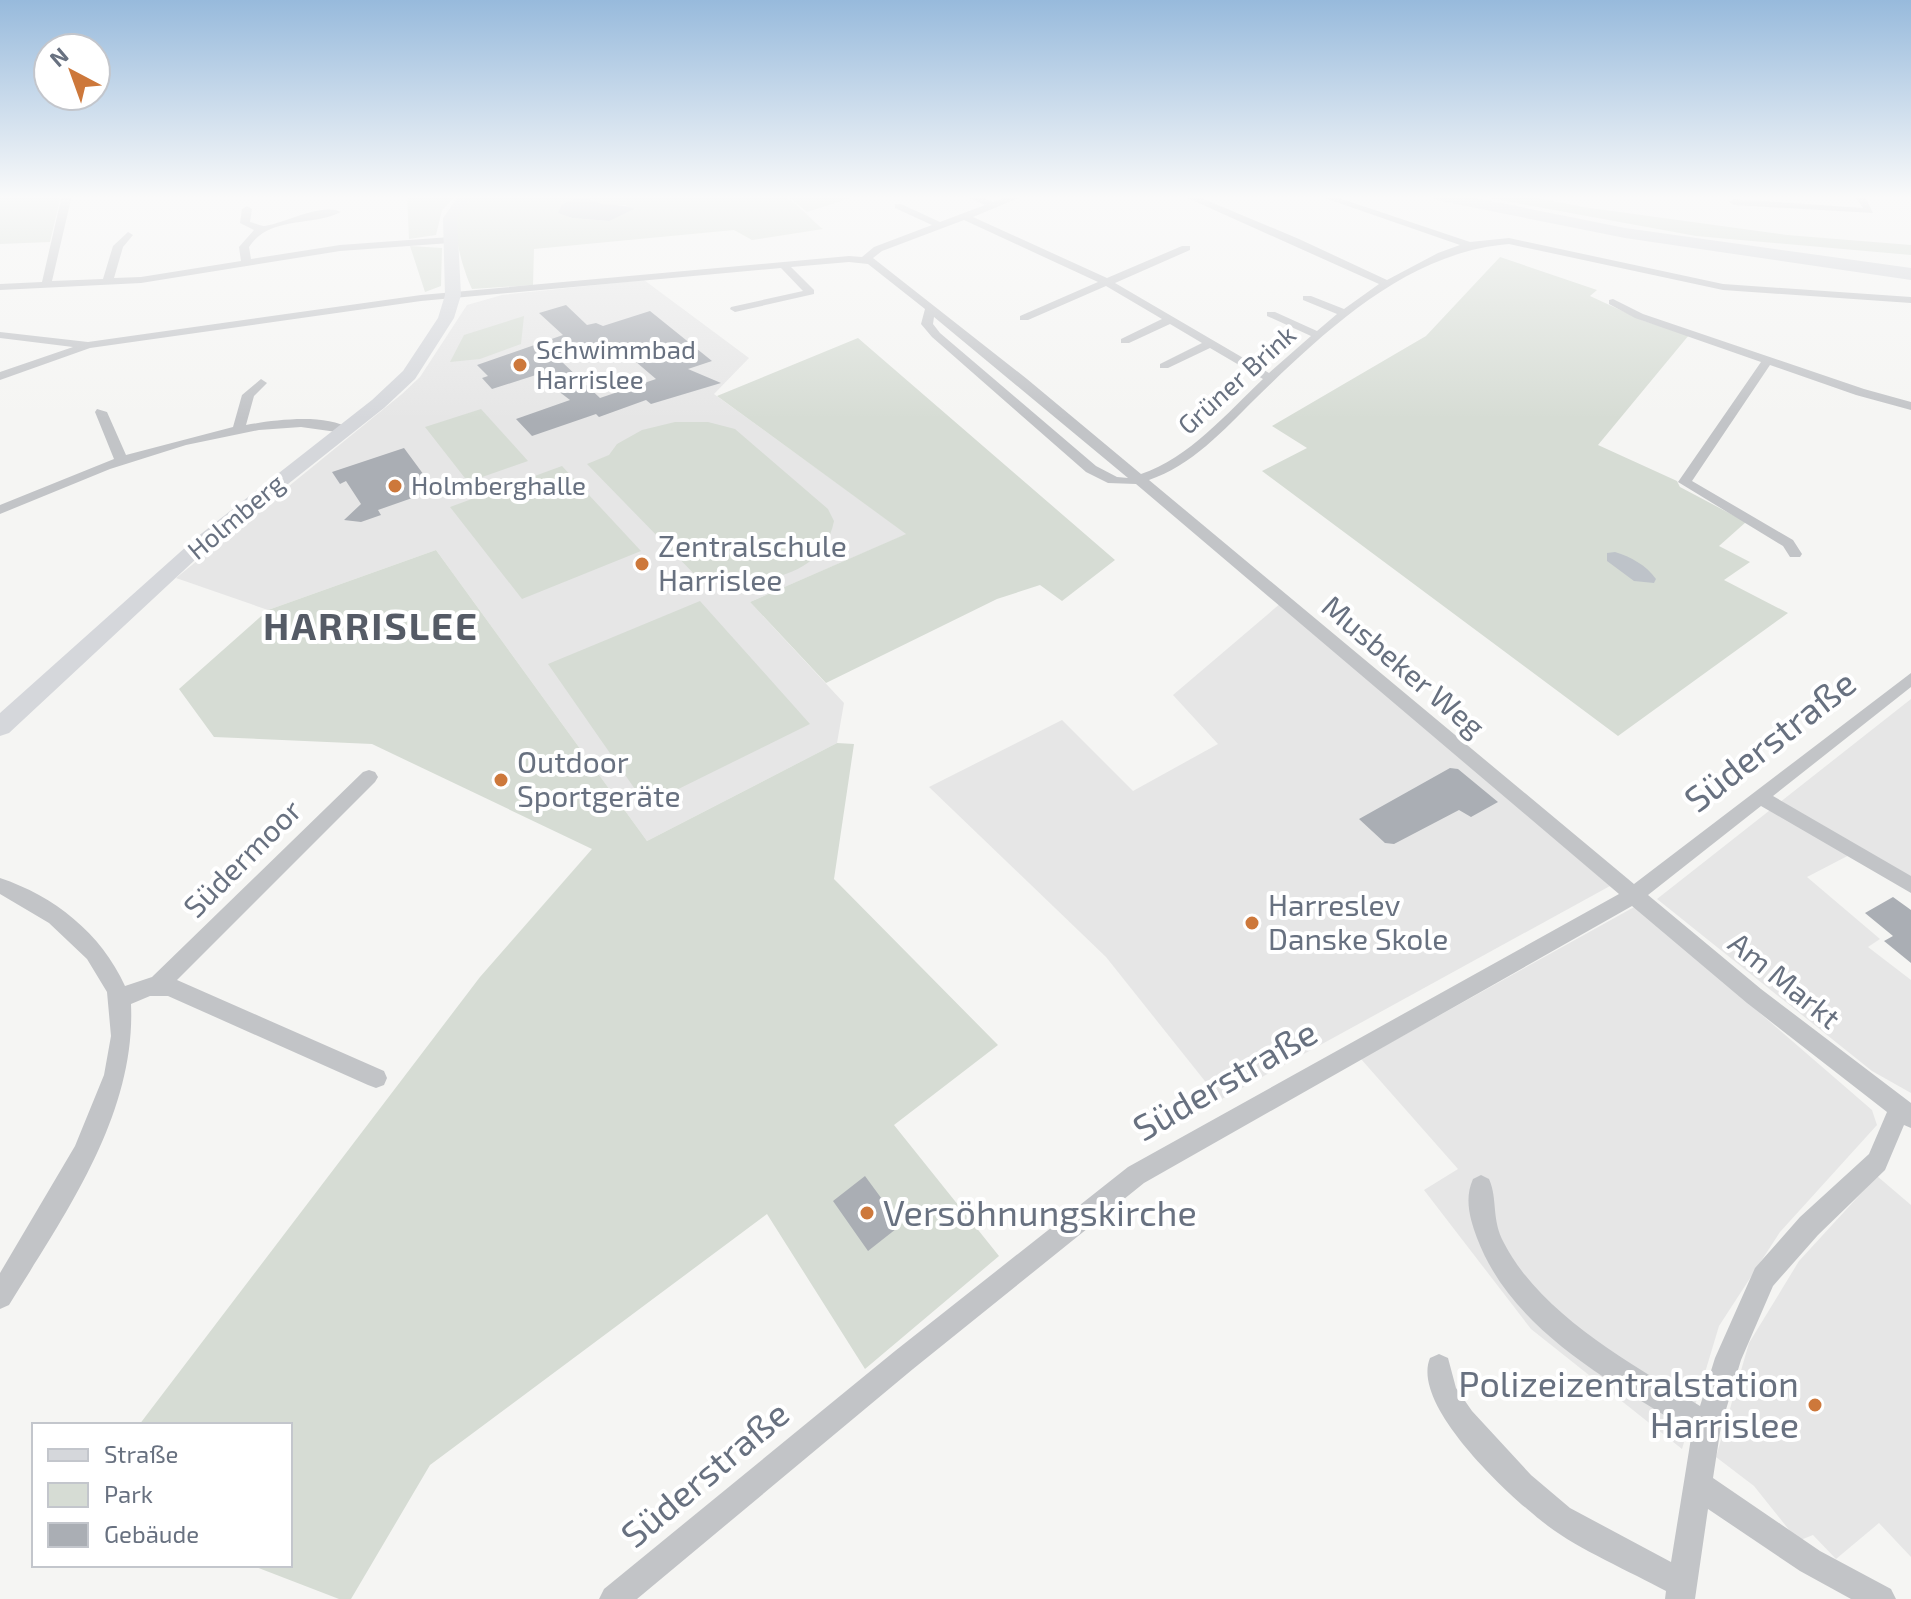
<svg xmlns="http://www.w3.org/2000/svg" width="1911" height="1599" font-family="'Exo 2',sans-serif">
  <style>
    .built { fill: #e6e6e6 }
    .green { fill: #d6dcd4 }
    .water { fill: #bec3c9 }
    .building { fill: #aaaeb4; fill-rule: evenodd }
    .lines { fill: none; stroke-linecap: round; stroke-linejoin: round }
    .street { fill: #c2c4c7; fill-rule: evenodd }
    .secondary { fill: #d5d7db; fill-rule: evenodd }
    .highway { fill: #d5d7db; fill-rule: evenodd }
    .poi-dot { fill: #cd783b; stroke: #fff; stroke-width: 3 }
    .labels { text-anchor: middle; stroke-width: 8; stroke-linejoin: round; paint-order: stroke }
    .far-poi-label { font-size: 26px; fill: #687180; stroke: #fff; text-anchor: start }
    .far-street-label { font-size: 26px; fill: #687180; stroke: #fff }
    .poi-label { font-size: 30px; fill: #687180; stroke: #fff; text-anchor: start }
    .street-label { font-size: 30px; fill: #687180; stroke: #fff }
    .near-street-label { font-size: 36px; fill: #687180; stroke: #fff }
    .near-poi-label { font-size: 36px; fill: #687180; stroke: #fff; text-anchor: start }
    .district-label { font-size: 38px; font-weight: bold; letter-spacing: 2px; fill: #555b66; stroke: #fff }
  </style>
  <rect width="100%" height="100%" fill="#f5f5f3"/>
  <path class="built" d="M644,280L749,358L714,394L907,534L750,602L844,703L837,743L647,841L436,550L268,610L176,578L402,394L420,377L467,305L502,295Z
    M1281,603L1610,886L1220,1100L1106,957L929,787L1062,720L1133,791L1218,744L1173,695Z
    M1911,699V877L1859,850L1807,877L1880,939L1868,947L1911,980V1093L1872,1071L1657,899Z
    M1636,906L1872,1110L1877,1125L1780,1232L1719,1326L1682,1449L1531,1329L1424,1190L1458,1169L1361,1059Z
    M1877,1176L1911,1205V1557L1879,1523L1836,1559L1813,1535L1798,1541L1754,1486L1716,1457L1749,1343L1799,1261Z"/>
  <path class="green" d="M0,195H61L50,242L0,244Z
    M407,195H457L442,210L436,235L409,239Z
    M472,195H573L574,199L562,204L559,213L572,218L609,221L627,205H600L589,198L592,195H654C666,203 754,191 778,195C793,197 811,220 823,229L752,240L734,230L534,249L533,285L472,289C464,272 450,229 459,211C461,205 468,200 472,195Z
    M786,195H860L807,212Z
    M1473,195H1523L1583,207L1787,235L1911,245V255L1696,236Z
    M410,246L442,248L441,286L425,292Z
    M1500,257L1597,290L1590,296L1644,321L1689,335L1598,445L1677,481L1680,487L1746,522L1719,546L1750,562L1724,580L1788,613L1618,736L1262,471L1307,448L1272,426L1426,336Z
    M524,316L521,344L480,359L450,362L464,335Z
    M858,338L1115,560L1062,601L1040,585L997,599L826,683L750,602L906,534L717,396Z
    M481,409L528,461L468,482L425,427Z
    M675,422H708L735,429L828,509L834,521C825,568 779,582 736,581C722,581 714,575 700,580L587,464L609,455L617,444L642,430Z
    M562,466L641,551L522,599L450,507Z
    M436,550L647,841L837,743L854,744L834,879L998,1045L894,1125L999,1256L865,1369L767,1214L430,1465L351,1599H339L251,1565H290V1425H139L480,977L592,849L372,744L214,737L179,689L268,610Z
    M700,601L810,724L646,805L548,664Z"/>
  <path class="water" d="M573,195H592L590,199C604,208 619,202 634,209L609,221L572,218L558,213L562,204L574,199Z
    M1615,552C1631,557 1646,565 1656,579L1654,583L1634,581L1607,561V553Z"/>
  <path class="building" d="M566,305L587,325L596,323L603,326L650,311L712,361L688,369L721,383L651,404L646,400L599,417L596,414L532,436L516,419L570,400L549,384L542,373L492,389L482,378L488,376L477,365L563,335L539,313ZM615,344L656,379L600,398L561,361Z
    M404,448L435,490L378,510L381,515L361,522L344,520L361,504L346,481L340,484L332,472Z
    M1450,768L1458,769L1498,802L1471,817L1459,810L1394,844L1385,843L1359,819Z
    M1893,897L1911,910V963L1884,941L1893,936L1865,913Z
    M865,1176L901,1225L868,1251L833,1201Z"/>
  <g class="lines">
    <path class="street" d="M62,195H72L52,281L103,279L113,246L128,232L133,235L123,247L114,278L141,277L241,261L239,247L254,230L240,223L242,209L247,206L252,209L250,222C252,222 261,226 263,226C282,225 320,202 341,212C312,227 270,215 249,247L251,259L340,245L450,237L455,240L450,243L340,251L141,283L0,290V284L42,282Z
      M963,195H976L993,202L1012,195H1026L973,217L1107,278L1182,246H1190V250L1115,283L1269,373L1311,336L1267,316V312H1275L1317,331L1337,314L1303,300V296H1311L1344,309L1379,284L1181,195H1194L1299,239L1387,280L1438,253L1460,245L1316,195H1330L1470,242L1509,238L1723,284L1911,297V303L1723,290L1509,244C1407,252 1325,331 1255,399C1224,430 1191,466 1149,480L1634,884L1911,673V687L1773,796L1911,876V893L1761,806L1648,895L1761,989L1911,1103V1128L1904,1125L1885,1170L1818,1235L1773,1286L1741,1360L1721,1426L1713,1478L1820,1551L1891,1589L1896,1599H1851L1800,1571L1708,1509L1695,1599H1665L1666,1591C1631,1572 1578,1549 1548,1526C1512,1499 1410,1406 1430,1358L1439,1354L1448,1358L1456,1388L1472,1411L1531,1475L1570,1508L1671,1562L1692,1432C1613,1383 1512,1331 1477,1238C1470,1219 1464,1199 1473,1179L1481,1175L1489,1179C1498,1199 1491,1219 1504,1243C1541,1315 1633,1365 1700,1406L1715,1358L1755,1268L1800,1217L1869,1154L1887,1112L1747,1003L1632,906L1144,1183L913,1369L637,1599H599L604,1589L895,1351L1128,1167L1619,894L1136,484L1108,483L1086,472L932,337L921,324L925,309L868,264L849,262L791,267L814,290V294L735,312L730,309L731,307L803,291L781,268L421,301L90,348L0,380V372L73,347L0,338V332L88,342L421,295L849,256L862,257L874,247L932,225L895,208V204H901L940,222L985,205ZM964,220L1098,282L1020,316V320H1028L1106,286L1162,319L1121,339V343H1129L1170,324L1202,343L1160,364V368H1168L1210,348L1263,379C1227,413 1189,458 1141,474L1027,379L873,258L882,251ZM934,317L1128,478L1117,477L1096,466L940,333L933,324Z
      M1854,195H1864L1873,213L1734,205L1729,202L1734,199L1863,208Z
      M1613,299L1643,314L1864,389L1911,402V410L1856,395L1770,365L1692,481L1793,540L1802,554L1800,557H1790L1783,546L1678,482L1761,362L1635,318L1609,304V300Z
      M261,379L267,383L254,396L246,425C274,420 326,413 350,429L344,433L301,427L259,430L186,445L110,469L0,514V505L114,459L95,412L97,409L107,412L126,455L233,427L242,395Z
      M369,770L375,772L378,777L375,782L177,980L384,1071L387,1078L384,1085L376,1088L368,1085L168,996H150L131,1004C136,1115 65,1214 9,1305L0,1309V1273L75,1146L104,1075L111,1036L107,992L87,959L49,923L0,894V878C54,896 101,933 125,986L152,977L363,772Z"/>
    <path class="secondary" d="M459,195H473L457,218L461,295L454,318L415,379L384,408L211,545L9,733L0,736V713L197,537L372,400L403,371L438,318L445,295L443,218Z"/>
    <path class="highway" d="M1428,195H1461L1625,228L1911,268V280L1625,238L1436,200Z"/>
  </g>
  <linearGradient id="sky" x2="0" y2="1"><stop stop-color="#97badc"/><stop offset="0.47" stop-color="#fafafa"/><stop offset="1" stop-color="#fafafa" stop-opacity="0"/></linearGradient>
  <rect width="1911" height="419" fill="url(#sky)"/>
  <g class="poi-dot">
    <circle cx="520" cy="365" r="8"/>
    <circle cx="395" cy="486" r="8"/>
    <circle cx="642" cy="564" r="8"/>
    <circle cx="501" cy="780" r="8"/>
    <circle cx="1252" cy="923" r="8"/>
    <circle cx="867" cy="1213" r="8"/>
    <circle cx="1815" cy="1405" r="8"/>
  </g>
  <g class="labels">
    <g class="far-poi-label">
      <text x="536" y="359">Schwimmbad<tspan x="536" dy="30">Harrislee</tspan></text>
      <text x="411" y="495">Holmberghalle</text>
    </g>
    <g class="far-street-label">
      <text transform="translate(1237 380) rotate(-42)" y="9">Grüner Brink</text>
      <text transform="translate(236 517) rotate(-40)" y="9">Holmberg</text>
    </g>
    <g class="poi-label">
      <text x="658" y="557">Zentralschule<tspan x="658" dy="34">Harrislee</tspan></text>
      <text x="517" y="773">Outdoor<tspan x="517" dy="34">Sportgeräte</tspan></text>
      <text x="1268" y="916">Harreslev<tspan x="1268" dy="34">Danske Skole</tspan></text>
    </g>
    <g class="street-label">
      <text transform="translate(1403 667) rotate(40)" y="10">Musbeker Weg</text>
      <text transform="translate(243 859) rotate(-45)" y="10">Südermoor</text>
      <text transform="translate(1784 981) rotate(39)" y="10">Am Markt</text>
    </g>
    <g class="near-street-label">
      <text transform="translate(1770 741) rotate(-38)" y="13">Süderstraße</text>
      <text transform="translate(1225 1080) rotate(-30)" y="13">Süderstraße</text>
      <text transform="translate(705 1474) rotate(-40)" y="13">Süderstraße</text>
    </g>
    <g class="near-poi-label">
      <text x="883" y="1226">Versöhnungskirche</text>
      <text x="1799" y="1397" text-anchor="end">Polizeizentralstation<tspan x="1799" dy="41">Harrislee</tspan></text>
    </g>
    <g class="district-label">
      <text x="371" y="640">HARRISLEE</text>
    </g>
  </g>
  <rect x="32" y="1423" width="260" height="144" fill="#ffffff" stroke="#c3c6cc" stroke-width="2"/>
  <rect x="48" y="1449" width="40" height="12" fill="#d5d7db" stroke="#c3c6cc" stroke-width="2"/>
  <text x="104" y="1463" font-size="24" fill="#687180">Straße</text>
  <rect x="48" y="1483" width="40" height="24" fill="#d6dcd4" stroke="#c3c6cc" stroke-width="2"/>
  <text x="104" y="1503" font-size="24" fill="#687180">Park</text>
  <rect x="48" y="1523" width="40" height="24" fill="#aaaeb4" stroke="#c3c6cc" stroke-width="2"/>
  <text x="104" y="1543" font-size="24" fill="#687180">Gebäude</text>
  <g transform="translate(72 72) rotate(319)"><circle r="38" fill="#ffffff" stroke="#c3c6cc" stroke-width="2"/>
  <path d="M0-6L14 30L0 20L-14 30Z" fill="#cd783b"/>
  <text y="-12" font-size="22" font-weight="bold" text-anchor="middle" fill="#687180">N</text>
  </g>
</svg>
